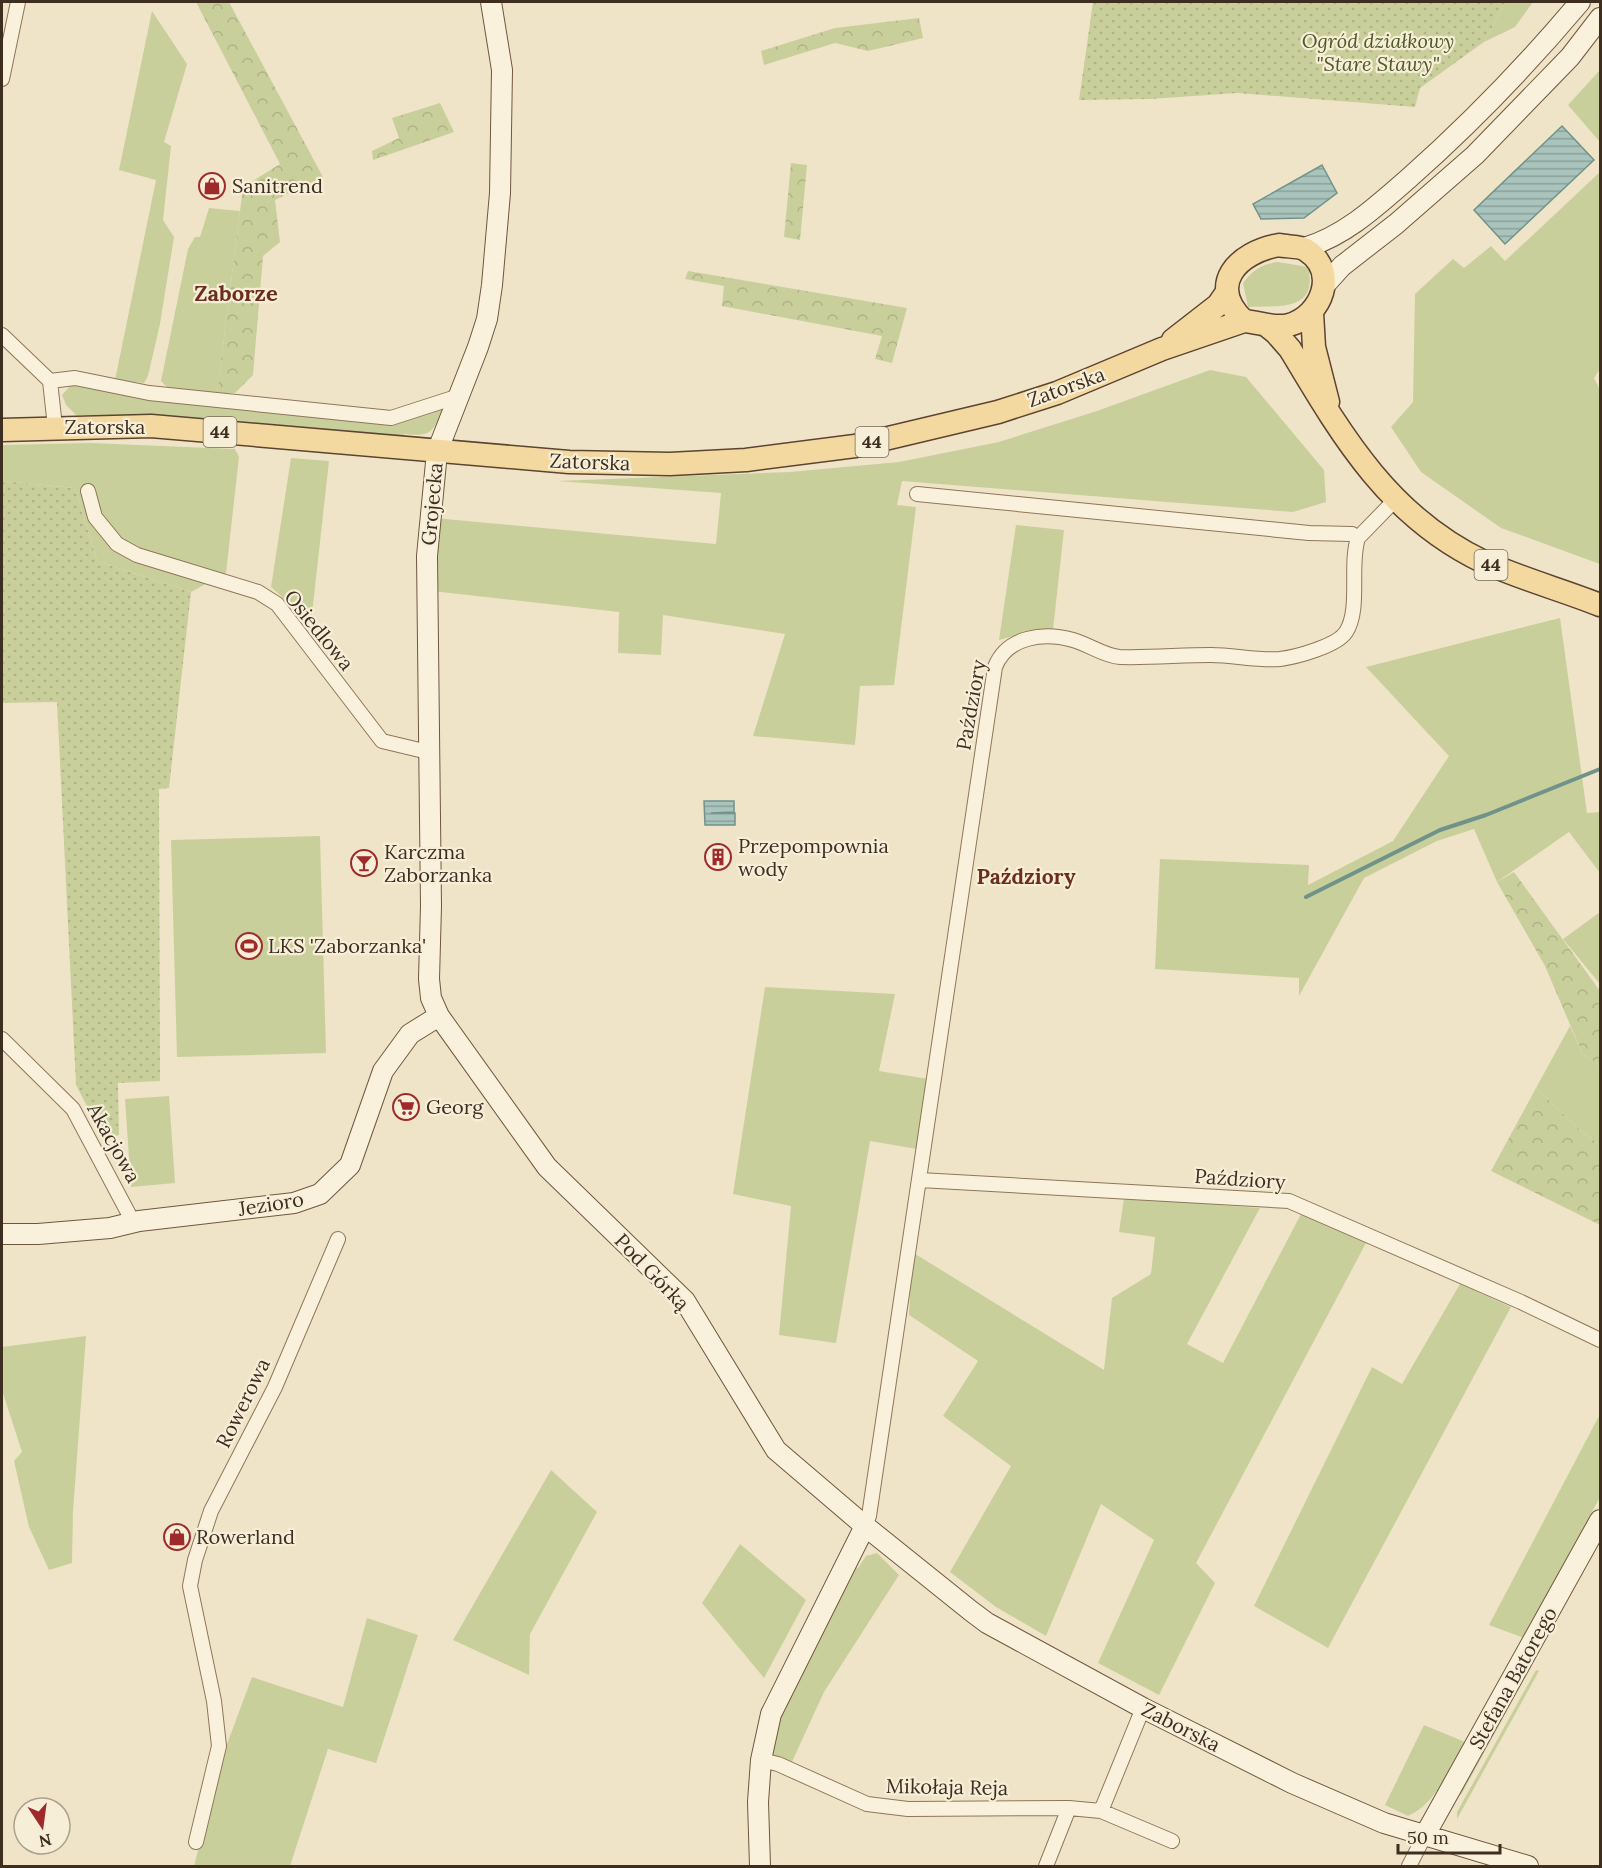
<svg xmlns="http://www.w3.org/2000/svg" width="1602" height="1868" font-family="Lora,serif">
  <style>
    .green { fill: #c9cf9b }
    .forest { fill: url(#forest-crowns) }
    .garden { fill: url(#garden-dots) }
    .water { fill: url(#water-rules); stroke: #6f938a; stroke-width: 1.5 }
    .lines { fill: none; stroke-linecap: round; stroke-linejoin: round }
    .stream { stroke: #6f938a; stroke-width: 4 }
    .street-casing { stroke: #8d765c; stroke-width: 16 }
    .secondary-casing { stroke: #6f573f; stroke-width: 22 }
    .primary-casing { stroke: #5b4430; stroke-width: 25 }
    .street { stroke: #faf1dc; stroke-width: 14 }
    .secondary { stroke: #faf1dc; stroke-width: 20 }
    .primary { stroke: #f3d9a0; stroke-width: 22 }
    .labels { text-anchor: middle; stroke-width: 4.5; stroke-linejoin: round; paint-order: stroke }
    .shield { fill: #f7eed8; stroke: #756857; stroke-width: 1.5 }
    .shield-label { font-size: 18px; font-weight: bold; fill: #3d2e20 }
    .park-label { font-size: 20px; font-style: italic; fill: #4d5a26; stroke: #f7eed8 }
    .poi-label { font-size: 20px; fill: #3d2e20; stroke: #f7eed8; text-anchor: start }
    .street-label { font-size: 20px; fill: #3d2e20; stroke: #f7eed8 }
    .neighbourhood-label { font-size: 21px; font-weight: bold; fill: #6b2e1e; stroke: #f7eed8 }
    .quarter-label { font-size: 22px; font-weight: bold; fill: #6b2e1e; stroke: #f7eed8 }
  </style>
  <defs>
    <pattern id="forest-crowns" width="20" height="18" patternUnits="userSpaceOnUse" patternTransform="scale(1.5)"><rect width="20" height="18" fill="#c9cf9b"/><path d="M2 6a3 3 0 1 1 6 0M12 15a3 3 0 1 1 6 0" fill="none" stroke="#aeb285"/></pattern>
    <pattern id="garden-dots" width="8" height="8" patternUnits="userSpaceOnUse" patternTransform="scale(1.5)"><rect width="8" height="8" fill="#c9cf9b"/><path d="M2 2h.1M6 6h.1" fill="none" stroke="#aeb285" stroke-width="1.8" stroke-linecap="round"/></pattern>
    <pattern id="water-rules" width="6" height="5" patternUnits="userSpaceOnUse" patternTransform="scale(1.5)"><rect width="6" height="5" fill="#a9c4bc"/><path d="M0 2.5h6" fill="none" stroke="#8ba098"/></pattern>
  </defs>
  <rect width="100%" height="100%" fill="#f0e4c8"/>
  <path class="green" d="M1506,2H1533L1515,27L1484,42Z
    M152,11L187,64L164,142L171,146L163,220L174,237L160,324L148,376L144,383L115,380L156,180L119,170Z
    M1600,70V142L1568,105Z
    M1600,172V369L1594,378L1600,390V564L1501,528L1421,472L1391,427L1413,402L1415,294L1453,259L1464,268L1491,246L1505,261Z
    M209,208L240,211L217,393L168,388L161,381L188,249L195,237H200Z
    M1278,262L1308,267C1319,314 1275,305 1248,307L1243,283C1253,270 1261,264 1278,262Z
    M1210,370L1246,377L1324,470L1326,502L1293,512L902,481L897,505L916,507L894,685L860,686L855,745L753,736L785,634L663,615L661,655L618,653L619,612L432,591L435,518L716,544L721,493L557,481L790,472L899,462L999,442L1097,411Z
    M71,385L148,399L399,423L440,407L443,409C433,433 430,437 404,434L403,439L158,417L76,415L66,405L62,395Z
    M90,443L235,449L239,457L226,573L191,592L97,561L75,488L2,481V445Z
    M291,458L329,461L311,623L271,587Z
    M1016,525L1064,530L1053,630L1028,632L999,640Z
    M1560,618L1587,813L1600,812V873L1569,832L1497,882L1474,829L1437,841L1364,878L1299,996V978L1155,969L1160,859L1309,865L1308,885L1393,841L1449,756L1366,667Z
    M320,836L326,1053L177,1057L171,840Z
    M1600,912V984L1563,939Z
    M765,987L895,994L879,1071L928,1079L917,1149L870,1141L836,1343L779,1335L791,1206L733,1194Z
    M1570,1026L1583,1055L1600,1065V1145L1579,1129L1536,1088Z
    M169,1096L175,1183L131,1187L125,1099Z
    M1124,1198L1260,1208L1187,1344L1223,1363L1301,1214L1366,1243L1196,1563L1215,1583L1159,1695L1098,1663L1154,1540L1101,1504L1046,1636L996,1607L950,1572L1011,1466L943,1416L978,1361L909,1315L912,1252L1104,1370L1112,1298L1151,1274L1155,1237L1119,1232Z
    M1460,1284L1511,1307L1328,1648L1254,1606L1372,1367L1402,1384Z
    M86,1336L73,1511L72,1563L49,1570L29,1527L14,1461L22,1452L2,1390V1347Z
    M1600,1414V1497L1524,1638L1489,1625Z
    M551,1470L597,1512L530,1634L529,1675L453,1640Z
    M740,1544L806,1600L764,1678L702,1603Z
    M877,1553L899,1575L824,1692L791,1764L767,1756L777,1716L852,1566L858,1568L866,1556Z
    M367,1618L418,1635L376,1763L328,1749L290,1866H194L220,1763L252,1677L343,1707Z
    M1531,1667L1461,1795L1459,1793L1528,1668Z
    M1536,1670L1539,1671L1457,1819V1812Z
    M1424,1725L1465,1742C1450,1768 1436,1804 1408,1816L1385,1805Z"/>
  <path class="forest" d="M196,2H229L323,177L275,200L280,242L263,256L253,375L235,393H217L243,187L280,164Z
    M919,18L923,38L868,51L835,43L764,65L761,51L835,28Z
    M440,103L454,132L373,160L372,151L399,138L392,118Z
    M791,163L807,165L800,240L784,237Z
    M688,271L907,308L892,363L875,359L882,336L722,306L724,286L685,279Z
    M1514,872L1600,991V1065L1583,1055L1545,966L1497,882Z
    M1536,1088L1579,1129L1600,1145V1225L1491,1171Z"/>
  <path class="garden" d="M1093,2H1506L1484,42L1420,88L1415,107L1237,93L1151,99L1079,100Z
    M2,481L75,488L97,561L191,592L169,788L159,789L160,1081L118,1083L119,1135L104,1139L76,1085L57,702L2,703Z"/>
  <path class="water" d="M1562,126L1594,160L1505,244L1474,210Z
    M1322,165L1337,193L1304,218L1261,219L1253,204Z
    M704,801H734V812L711,813H735V825H705Z"/>
  <g class="lines">
    <path class="stream" d="M1306,897L1440,830L1486,815L1600,769"/>
    <defs>
      <path id="street" d="M2,79L18,2
        M2,335L50,381L55,427
        M50,381L75,378L149,393L391,418L459,396
        M88,491L95,517L117,544L137,555L258,592L277,604L382,741L428,752
        M917,494L1309,533L1352,534L1358,538L1395,500
        M2,1039L73,1109L133,1222
        M920,1180L1289,1201L1521,1302L1600,1340
        M865,1526L869,1516L995,667C1007,636 1044,632 1073,640C1088,644 1104,656 1120,657C1150,658 1181,655 1211,655C1234,655 1258,661 1280,659C1296,657 1337,646 1346,632C1361,609 1349,565 1358,538
        M761,1760L778,1764L867,1804L908,1809L1069,1808L1101,1811L1172,1841
        M1101,1811L1143,1708
        M196,1842L219,1746L214,1701L190,1586L195,1560L211,1511L275,1387L338,1239
        M1046,1866L1069,1808
        M1409,1866L1425,1835"/>
      <path id="secondary" d="M491,2L502,70L500,193L492,285L487,319L478,347L437,452L427,556L431,906L429,979L431,998L439,1016L547,1167L685,1301L776,1450L865,1526L971,1611L987,1623L1143,1708L1292,1783L1384,1823L1528,1866
        M1304,248C1345,236 1377,206 1409,178C1471,123 1527,65 1580,2
        M1324,286L1342,266L1396,224L1475,155L1570,57L1600,18
        M2,1234H38L110,1228L139,1221L294,1203L320,1194L350,1165L383,1071L410,1034L439,1016
        M1425,1835L1600,1520
        M760,1866L758,1802L761,1760L771,1714L865,1526"/>
      <path id="primary" d="M1279,245C1287,247 1300,246 1306,250C1339,271 1322,316 1289,325C1274,329 1259,322 1244,321C1206,285 1238,252 1279,245Z
        M1312,313L1314,347L1328,402
        M1266,325L1276,333L1290,349C1342,436 1389,517 1484,562C1522,579 1562,590 1600,605
        M1173,340L1218,305L1227,292
        M2,430L151,426L569,462L670,464L746,460L855,446L998,412L1057,393L1162,349L1244,321"/>
    </defs>
    <use href="#street" class="street-casing"/>
    <use href="#secondary" class="secondary-casing"/>
    <use href="#primary" class="primary-casing"/>
    <use href="#street" class="street"/>
    <use href="#secondary" class="secondary"/>
    <use href="#primary" class="primary"/>
  </g>
  <defs>
    <symbol id="shop-ring" viewBox="-11 -11 22 22"><circle r="9.5" fill="#f7eed8" stroke="#9e2a2b" stroke-width="1.5"/><path d="M-5-2.5h2.3a2.7 3.5 0 0 1 5.4 0H5L5.5 6h-11ZM-1.5-2.5h3a1.5 2.3 0 0 0-3 0Z" fill="#9e2a2b"/></symbol>
    <symbol id="building-ring" viewBox="-11 -11 22 22"><circle r="9.5" fill="#f7eed8" stroke="#9e2a2b" stroke-width="1.5"/><path d="M-4-6H4V6H1V3H-1V6H-4ZM-2.5-4.3h1.7v1.8h-1.7ZM.8-4.3h1.7v1.8H.8ZM-2.5-1h1.7V.8h-1.7ZM.8-1h1.7V.8H.8Z" fill="#9e2a2b"/></symbol>
    <symbol id="bar-ring" viewBox="-11 -11 22 22"><circle r="9.5" fill="#f7eed8" stroke="#9e2a2b" stroke-width="1.5"/><path d="M-6-5H6L.8 .8V4.5H3.5V6h-7V4.5H-.8V.8Z" fill="#9e2a2b"/></symbol>
    <symbol id="stadium-ring" viewBox="-11 -11 22 22"><circle r="9.5" fill="#f7eed8" stroke="#9e2a2b" stroke-width="1.5"/><path d="M0-5a6.5 5 0 1 0 0 10a6.5 5 0 1 0 0-10ZM-3.5-1.8h7v3.6h-7Z" fill="#9e2a2b"/></symbol>
    <symbol id="supermarket-ring" viewBox="-11 -11 22 22"><circle r="9.5" fill="#f7eed8" stroke="#9e2a2b" stroke-width="1.5"/><path d="M-6-5.5h2.5l.6 2H6L4.5 2H-2.5L-4.4-4H-6ZM-1.5 3.2a1.3 1.3 0 1 0 .1 0ZM3 3.2a1.3 1.3 0 1 0 .1 0Z" fill="#9e2a2b"/></symbol>
  </defs>
  <g fill-rule="evenodd">
    <use href="#shop-ring" x="197" y="171" width="30" height="30"/>
    <use href="#building-ring" x="703" y="842" width="30" height="30"/>
    <use href="#bar-ring" x="349" y="848" width="30" height="30"/>
    <use href="#stadium-ring" x="234" y="931" width="30" height="30"/>
    <use href="#supermarket-ring" x="391" y="1092" width="30" height="30"/>
    <use href="#shop-ring" x="162" y="1522" width="30" height="30"/>
  </g>
  <g class="labels">
    <g class="shield">
      <rect x="203.5" y="417" width="33" height="30" rx="4.5"/>
      <rect x="855.5" y="427" width="33" height="30" rx="4.5"/>
      <rect x="1474.5" y="550" width="33" height="30" rx="4.5"/>
    </g>
    <g class="shield-label">
      <text x="220" y="438">44</text>
      <text x="872" y="448">44</text>
      <text x="1491" y="571">44</text>
    </g>
    <g class="park-label">
      <text x="1378" y="48">Ogród działkowy<tspan x="1378" dy="23">"Stare Stawy"</tspan></text>
    </g>
    <g class="poi-label">
      <text x="232" y="193">Sanitrend</text>
      <text x="738" y="853">Przepompownia<tspan x="738" dy="23">wody</tspan></text>
      <text x="384" y="859">Karczma<tspan x="384" dy="23">Zaborzanka</tspan></text>
      <text x="268" y="953">LKS 'Zaborzanka'</text>
      <text x="426" y="1114">Georg</text>
      <text x="196" y="1544">Rowerland</text>
    </g>
    <g class="street-label">
      <text transform="translate(1066 387) rotate(-20)" y="7">Zatorska</text>
      <text x="105" y="434">Zatorska</text>
      <text transform="translate(590 462) rotate(2)" y="7">Zatorska</text>
      <text transform="translate(432 504) rotate(-85)" y="7">Grojecka</text>
      <text transform="translate(319 630) rotate(51)" y="7">Osiedlowa</text>
      <text transform="translate(971 705) rotate(-80)" y="7">Paździory</text>
      <text transform="translate(114 1143) rotate(61)" y="7">Akacjowa</text>
      <text transform="translate(1240 1179) rotate(4)" y="7">Paździory</text>
      <text transform="translate(271 1204) rotate(-9)" y="7">Jezioro</text>
      <text transform="translate(652 1272) rotate(46)" y="7">Pod Górką</text>
      <text transform="translate(243 1403) rotate(-64)" y="7">Rowerowa</text>
      <text transform="translate(1513 1678) rotate(-61)" y="7">Stefana Batorego</text>
      <text transform="translate(1181 1727) rotate(27)" y="7">Zaborska</text>
      <text transform="translate(947 1787) rotate(1)" y="7">Mikołaja Reja</text>
    </g>
    <g class="neighbourhood-label">
      <text x="1026" y="884">Paździory</text>
    </g>
    <g class="quarter-label">
      <text x="236" y="301">Zaborze</text>
    </g>
  </g>
  <rect width="1602" height="1868" fill="none" stroke="#3d2e20" stroke-width="6"/>
  <g transform="translate(42 1826) rotate(167)"><circle r="28" fill="#f7eed8" stroke="#ada18e" stroke-width="1.5"/>
  <path d="M0-4.5L10 22L0 15L-10 22Z" fill="#9e2a2b"/>
  <text y="-9" font-size="16" font-weight="bold" text-anchor="middle" fill="#3d2e20">N</text>
  </g>
  <path d="M1398 1844v9h102v-9" fill="none" stroke="#3d2e20" stroke-width="3"/>
  <text x="1407" y="1844" font-size="18" fill="#3d2e20" stroke="#f7eed8" stroke-width="4.5" paint-order="stroke">50 m</text>
</svg>
